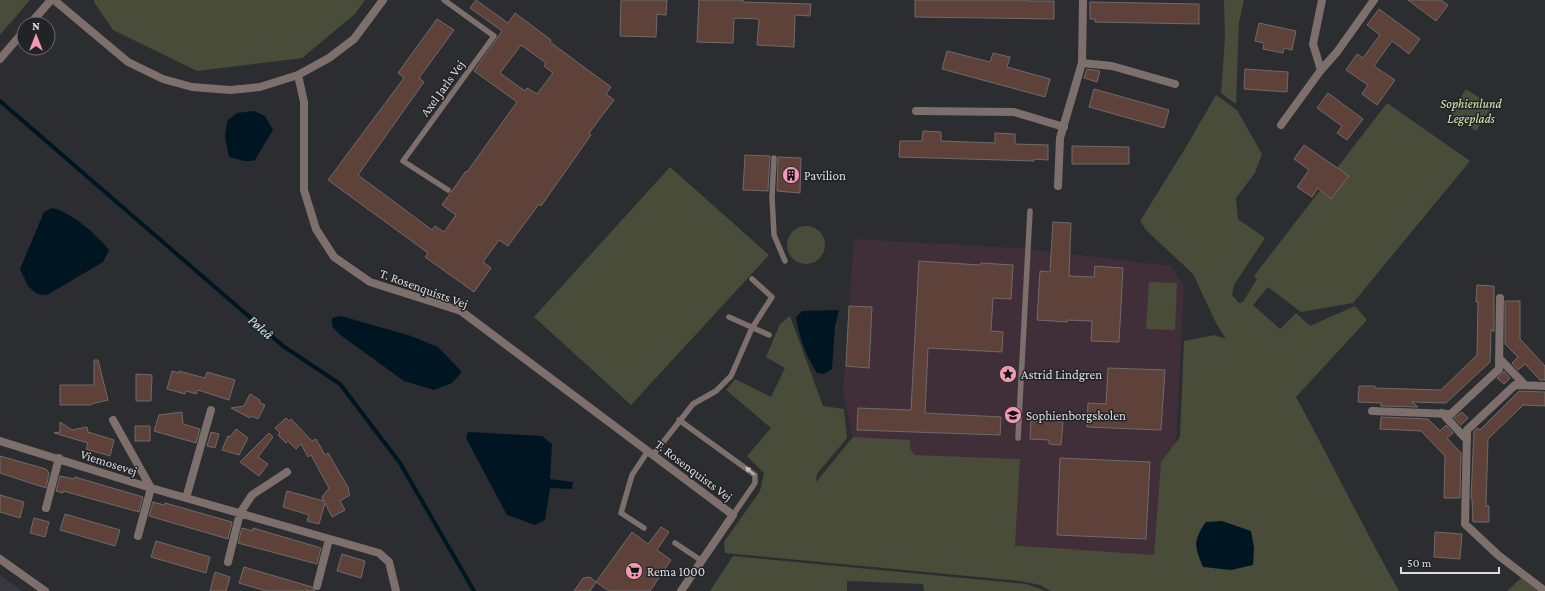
<svg xmlns="http://www.w3.org/2000/svg" width="1545" height="591" font-family="'Crimson Pro',serif">
  <style>
    .built { fill: #363942 }
    .education { fill: #402f39 }
    .green { fill: #484c39 }
    .water { fill: #001522 }
    .lines { fill: none; stroke-linecap: round; stroke-linejoin: round }
    .stream { stroke: #001522; stroke-width: 4 }
    .building { fill: #5e423a; stroke: #6f6a69; fill-rule: evenodd }
    .service { stroke: #7d6f6b; stroke-width: 5.5 }
    .minor { stroke: #7d6f6b; stroke-width: 8 }
    .tertiary { stroke: #7d6f6b; stroke-width: 8 }
    .oneway { fill: #c4c2c2 }
    .labels { text-anchor: middle; stroke-width: 3; stroke-linejoin: round; paint-order: stroke }
    .street-label { font-size: 13px; fill: #dcdddf; stroke: #222327 }
    .park-label { font-size: 13px; font-style: italic; fill: #dbe5ae; stroke: #222327 }
    .poi-label { font-size: 13px; fill: #dcdddf; stroke: #222327; text-anchor: start }
    .water-label { font-size: 14px; font-style: italic; fill: #c6e8fa; stroke: #222327 }
  </style>
  <rect width="100%" height="100%" fill="#2c2d31"/>
  <path class="built" d="M0,575L22,591H0Z"/>
  <path class="education" d="M854,239L1020,248L1171,266L1184,287L1176,441L1165,484L1158,559L1015,551L800,502L853,437L843,393Z"/>
  <path class="green" d="M0,0H30L0,35Z
    M94,0H365L355,14L302,58L197,71L113,30L94,2Z
    M1224,0H1244L1239,22L1236,104L1221,93L1225,38Z
    M1466,89L1492,106L1476,131L1450,114Z
    M1216,95L1237,110L1262,154L1255,173L1236,198L1238,219L1265,238L1234,285L1232,295L1239,303L1243,302L1257,279L1254,276L1387,103L1470,161L1353,303L1301,312L1268,287L1253,305L1280,329L1296,313L1310,326L1355,306L1367,320L1296,397C1331,461 1363,527 1399,591H1051L1040,585L1020,581L725,553L724,542L760,491L764,473L747,456L771,428L726,390L735,379L771,397L785,368L766,357L780,324L790,316L823,406L844,409L847,438L817,474L816,482L853,437L910,440V449L915,455L1020,459L1015,546L1054,548L1154,555L1161,462L1180,437L1184,341L1214,335L1226,339L1216,323L1193,274L1146,230L1140,221L1186,147Z
    M670,167L769,255L631,405L534,317Z
    M787 245a19 19 0 1 1 38 0a19 19 0 1 1-38 0Z
    M1149,282L1177,283L1175,330L1146,329Z
    M733,556L1026,584L1046,591H924L923,584L847,581V591H710Z
    M1521,578L1538,591H1507Z"/>
  <path class="water" d="M254,111L265,116L273,130L255,160C245,163 239,159 229,157L225,137L227,121L237,113Z
    M52,208C73,213 96,234 109,250L103,262L47,295L37,294L28,286L20,269L44,212Z
    M839,310L835,326L832,369L824,374L817,373C806,357 799,336 796,317L802,311Z
    M341,316L411,336L438,347L462,372L452,383L434,390L404,381L339,334L332,326V318Z
    M468,432L542,436L552,444L550,479L573,482L572,489L550,488L545,520L535,525L507,515L466,438Z
    M1222,521L1251,531L1254,548L1253,565L1231,570L1203,567C1195,547 1192,542 1206,522Z"/>
  <g class="lines">
    <path class="stream" d="M0,101L283,346L340,384L400,463L474,591"/>
  </g>
  <path class="building" d="M476,0L508,23L515,13L551,40L550,42L611,87L606,94L614,100L589,133L591,135L541,206L539,204L508,246L499,240L483,262L491,268L474,292L425,257L428,253L328,180L404,78L398,73L437,19L454,30L419,78L424,82L358,175L432,230L435,226L444,232L456,215L442,205L466,171L467,172L517,102L474,71L502,31L470,8ZM521,45L546,63L544,66L553,73L537,94L527,88L525,91L500,73Z
    M621,0H667L666,15L657,14L656,37L620,36Z
    M699,0H743V2L811,4L810,16L795,15L794,47L757,45L759,19L734,18L733,43L697,42Z
    M915,0H1029L1028,1H1054V19L915,17Z
    M1408,0H1441L1448,5L1436,21Z
    M1090,2L1199,4V24L1095,22V19H1090Z
    M1379,9L1420,39L1409,54L1392,41L1374,66L1395,80L1377,105L1362,94L1368,85L1346,70L1357,54L1363,58L1380,35L1367,25Z
    M1259,23L1296,31L1292,50L1284,48L1283,53L1263,49L1264,43L1255,41Z
    M947,51L990,62L993,53L1010,57L1007,67L1050,79L1045,97L942,69Z
    M1087,69L1100,71L1097,82L1084,78Z
    M1245,69L1288,72L1287,92L1244,89Z
    M1094,89L1169,110L1164,128L1089,107Z
    M1328,93L1363,119L1347,140L1337,133L1342,126L1317,108Z
    M923,131L941,132V141L995,143V133L1015,134V144L1048,145V160L1034,159V161L899,157L900,141H922Z
    M1304,145L1349,176L1331,199L1318,188L1312,197L1297,187L1309,170L1294,159Z
    M1072,146L1129,147V164H1072Z
    M745,155L770,156L768,191L743,190Z
    M778,157L801,158L800,193L777,191Z
    M1053,222L1071,223L1069,276L1094,277L1095,266L1123,268L1119,342L1091,341L1092,321L1067,320V322L1037,320L1040,271L1050,272Z
    M919,261L980,265L981,263L1013,265L1011,299L993,298L991,331L1003,332L1002,352L928,348L925,413L1001,417L1000,435L857,430L858,408L911,410Z
    M1477,285L1494,286V332L1491,329L1490,362L1446,403L1412,402L1418,407L1381,406V403L1358,402L1359,386H1375V388L1441,390L1477,355L1478,302H1476Z
    M1505,301H1520V339L1545,366V380H1540L1525,364L1518,370L1512,363L1518,357L1505,344Z
    M849,306L872,307L869,368L846,366Z
    M94,360H98L108,400L91,404V405H60V385H94Z
    M1108,368L1165,370L1161,430L1087,427L1088,403L1106,404Z
    M172,371L179,373V371L205,378L207,372L235,380L229,400L198,390L196,394L186,391L185,394L167,389Z
    M1504,371L1510,378L1504,384L1497,378Z
    M136,374L152,375L151,401H136Z
    M1519,391L1545,392V406L1523,405L1488,439L1486,506H1489V522H1473L1472,499L1471,498L1474,431L1477,428L1480,430Z
    M250,394L260,400L259,402L265,405L258,419L251,416L250,418L231,408L244,406Z
    M182,412L183,424L200,429L196,443L154,431L159,415Z
    M1462,412L1468,418L1461,425L1454,418Z
    M1381,417L1428,419L1440,431L1446,425L1453,433L1447,438L1461,453L1460,498H1444L1445,456L1421,431L1380,429Z
    M286,418L289,421L291,419L312,441L316,439L325,455L328,453L349,489L348,490L350,495L340,501L345,510L332,517L325,503L319,524L307,521L309,515L283,507L287,491L324,501L322,497L329,488L311,455L308,457L301,444L296,449L288,441L286,443L278,435L280,433L275,428Z
    M1038,418L1058,419V422H1063L1061,445L1049,444V440L1030,439L1031,421H1038Z
    M60,422L72,430L87,427L88,432L114,440L110,456L86,449L88,443L54,433L60,432Z
    M135,426H150V441H135Z
    M236,429L248,438L239,455L222,450L228,436L230,437Z
    M211,432L219,434L215,448L207,446Z
    M269,433L273,437L258,457L268,464L259,476L240,462Z
    M0,456L46,469L49,473L46,488L0,473Z
    M1060,458L1150,462L1146,539L1057,535Z
    M60,476L74,479L75,477L143,497L139,512L63,491V493L56,491Z
    M0,495L24,502L20,518L0,512Z
    M153,502L164,505L165,503L232,522L228,539L149,516Z
    M65,514L120,530L115,546L60,530Z
    M34,518L49,522L45,537L30,533Z
    M661,527L669,532L657,550L671,560L650,591H609L596,582L632,532L648,544Z
    M242,528L253,531V528L321,548L317,564L238,543Z
    M1435,532L1462,534L1460,559L1434,557Z
    M156,541L210,557L206,573L151,557Z
    M342,554L365,561L361,578L337,571Z
    M244,567L312,587L315,591H266L239,583Z
    M215,572L230,577L226,591H210Z
    M590,577L596,582L590,591H574L583,578Z"/>
  <g class="lines">
    <path class="service" d="M444,0L494,36L403,161L448,190
      M774,158L772,197L774,235L785,261
      M729,317L769,335
      M679,420L755,475V483L733,515
      M1018,438L1030,211
      M653,455L693,404L716,391L731,376L752,328L772,297L752,279
      M644,528L621,513L632,475L648,451
      M675,543L702,561"/>
    <path class="minor" d="M54,0L128,62L163,79L192,87L230,90L260,87L298,75L329,58L354,39L383,0
      M1082,63L1112,66L1175,84
      M1321,70L1313,44L1322,0
      M298,75L304,102V190L316,229L334,257L370,282L461,311L733,515L681,591
      M916,111L1014,112L1064,127
      M1281,125L1321,70L1337,52L1374,0
      M1058,186L1060,138L1082,63L1083,0
      M1499,358L1525,385
      M1545,386L1515,385L1467,430L1465,524L1498,555L1545,591
      M1372,411L1451,414L1499,369L1500,298
      M1442,413L1467,440
      M113,420L151,488L138,536
      M0,441L151,488L379,553L389,562L396,591
      M186,498L211,410
      M46,508L59,458
      M228,562L240,513L252,495L287,472
      M317,586L329,539"/>
    <path class="tertiary" d="M30,24L51,0
      M0,59L24,31
      M0,559L45,591"/>
  </g>
  <defs><path id="oneway-solid" d="M-6-.8H1V-3.2L6.5 0L1 3.2V.8H-6Z"/></defs>
  <use class="oneway" href="#oneway-solid" transform="translate(750 471) rotate(-140)"/>
  <defs>
    <symbol id="building-disc" viewBox="-11 -11 22 22"><circle r="9.5" fill="#f19ab4" stroke="#222327"/><path d="M-4-6H4V6H1V3H-1V6H-4ZM-2.5-4.3h1.7v1.8h-1.7ZM.8-4.3h1.7v1.8H.8ZM-2.5-1h1.7V.8h-1.7ZM.8-1h1.7V.8H.8Z" fill="#111"/></symbol>
    <symbol id="sight-disc" viewBox="-11 -11 22 22"><circle r="9.5" fill="#f19ab4" stroke="#222327"/><path d="M0-6L1.8-2.2L6-1.7L2.9 1.2L3.7 5.4L0 3.3L-3.7 5.4L-2.9 1.2L-6-1.7L-1.8-2.2Z" fill="#111"/></symbol>
    <symbol id="school-disc" viewBox="-11 -11 22 22"><circle r="9.5" fill="#f19ab4" stroke="#222327"/><path d="M0-5L7-2L0 1L-7-2ZM-4 1L0 2.5L4 1V4Q0 6-4 4Z" fill="#111"/></symbol>
    <symbol id="supermarket-disc" viewBox="-11 -11 22 22"><circle r="9.5" fill="#f19ab4" stroke="#222327"/><path d="M-6-5.5h2.5l.6 2H6L4.5 2H-2.5L-4.4-4H-6ZM-1.5 3.2a1.3 1.3 0 1 0 .1 0ZM3 3.2a1.3 1.3 0 1 0 .1 0Z" fill="#111"/></symbol>
  </defs>
  <g fill-rule="evenodd">
    <use href="#building-disc" x="781" y="165" width="20" height="20"/>
    <use href="#sight-disc" x="998" y="364" width="20" height="20"/>
    <use href="#school-disc" x="1003" y="405" width="20" height="20"/>
    <use href="#supermarket-disc" x="624" y="561" width="20" height="20"/>
  </g>
  <g class="labels">
    <g class="street-label">
      <text transform="translate(442 88) rotate(-54)" y="5">Axel Jarls Vej</text>
      <text transform="translate(424 288) rotate(20)" y="5">T. Rosenquists Vej</text>
      <text transform="translate(109 462) rotate(18)" y="5">Viemosevej</text>
      <text transform="translate(694 470) rotate(37)" y="5">T. Rosenquists Vej</text>
    </g>
    <g class="park-label">
      <text x="1471" y="108">Sophienlund<tspan x="1471" dy="15">Legeplads</tspan></text>
    </g>
    <g class="poi-label">
      <text x="804" y="180">Pavilion</text>
      <text x="1021" y="379">Astrid Lindgren</text>
      <text x="1026" y="420">Sophienborgskolen</text>
      <text x="647" y="576">Rema 1000</text>
    </g>
    <g class="water-label">
      <text transform="translate(261 327) rotate(41)" y="5">Pøleå</text>
    </g>
  </g>
  <g transform="translate(36 36)"><circle r="19" fill="#222327" stroke="#6c6d71"/>
  <path d="M0-3L7 15L0 10L-7 15Z" fill="#f19ab4"/>
  <text y="-6" font-size="11" font-weight="bold" text-anchor="middle" fill="#dcdddf">N</text>
  </g>
  <path d="M1401 567v6h98v-6" fill="none" stroke="#dcdddf" stroke-width="2"/>
  <text x="1407" y="567" font-size="12" fill="#dcdddf" stroke="#222327" stroke-width="3" paint-order="stroke">50 m</text>
</svg>
